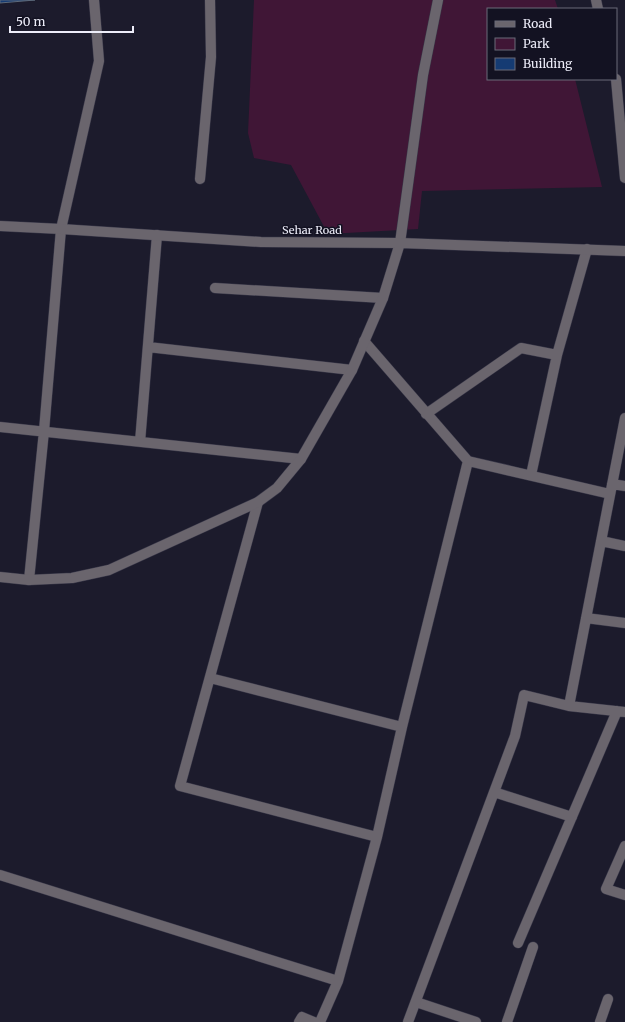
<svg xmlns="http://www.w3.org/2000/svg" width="625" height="1022" font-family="Merriweather,serif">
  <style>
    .green { fill: #401636 }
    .building { fill: #153b73; stroke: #5d697a }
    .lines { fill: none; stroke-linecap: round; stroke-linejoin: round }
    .service-casing { stroke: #393849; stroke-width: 11 }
    .minor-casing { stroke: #393849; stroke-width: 11 }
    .tertiary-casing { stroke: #393849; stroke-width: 11 }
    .service { stroke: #6a656d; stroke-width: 10 }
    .minor { stroke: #6a656d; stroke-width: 10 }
    .tertiary { stroke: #6a656d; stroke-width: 10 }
    .labels { text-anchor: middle; stroke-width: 3; stroke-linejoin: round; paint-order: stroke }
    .street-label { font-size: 11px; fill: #ededf9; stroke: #131222 }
  </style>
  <rect width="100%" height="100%" fill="#1c1b2c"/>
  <path class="green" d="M254,0H555L558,9H488V79H575L602,187L422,191L418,229L328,234L291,165L254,158L248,133Z"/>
  <path class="building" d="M0,0H35L0,3Z"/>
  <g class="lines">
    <defs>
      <path id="service" d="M596,0L598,9
        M616,79L625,178
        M416,1002L476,1022
        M507,1022L533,947
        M600,1022L608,999"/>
      <path id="minor" d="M200,179L211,57L210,0
        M400,243L423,75L438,0
        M215,288L383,298
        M364,341L468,461L610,494
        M148,347L352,370
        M426,414L521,348L557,355
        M0,427L301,459
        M140,442L157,235
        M531,475L557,355L587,249
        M612,484L625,486
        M258,502L180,786L377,837
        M601,541L625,546
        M29,580L44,431L61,229L99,61L94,0
        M586,618L625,623
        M210,678L402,727
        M569,706L625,418
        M494,792L572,817
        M625,846L606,889L625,895
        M0,875L338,981
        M518,943L617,711
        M299,1022L302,1017L314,1022
        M320,1022L338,981L377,837L402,727L468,461
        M408,1022L515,736L524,695L569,706L625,712"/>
      <path id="tertiary" d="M0,226L61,229L261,242L400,243L625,251
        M0,577L29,580L72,578L109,570L258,502L277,488L301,459L352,370L383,298L400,243"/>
    </defs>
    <use href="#service" class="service-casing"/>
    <use href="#minor" class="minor-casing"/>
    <use href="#tertiary" class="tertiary-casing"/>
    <use href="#service" class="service"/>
    <use href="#minor" class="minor"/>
    <use href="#tertiary" class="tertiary"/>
  </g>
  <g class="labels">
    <g class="street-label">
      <text x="312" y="234">Sehar Road</text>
    </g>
  </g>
  <rect x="487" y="8" width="130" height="72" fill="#131222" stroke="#6a6a78"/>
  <rect x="495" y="21" width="20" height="6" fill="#6a656d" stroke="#6a6a78"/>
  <text x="523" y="28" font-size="12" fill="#ededf9">Road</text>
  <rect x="495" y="38" width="20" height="12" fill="#401636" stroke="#6a6a78"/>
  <text x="523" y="48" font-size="12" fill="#ededf9">Park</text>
  <rect x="495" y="58" width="20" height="12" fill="#153b73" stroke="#6a6a78"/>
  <text x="523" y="68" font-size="12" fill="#ededf9">Building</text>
  <path d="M10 26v6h123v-6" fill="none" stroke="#ededf9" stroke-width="2"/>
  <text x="16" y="26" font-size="12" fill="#ededf9" stroke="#131222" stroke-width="3" paint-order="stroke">50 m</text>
</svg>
